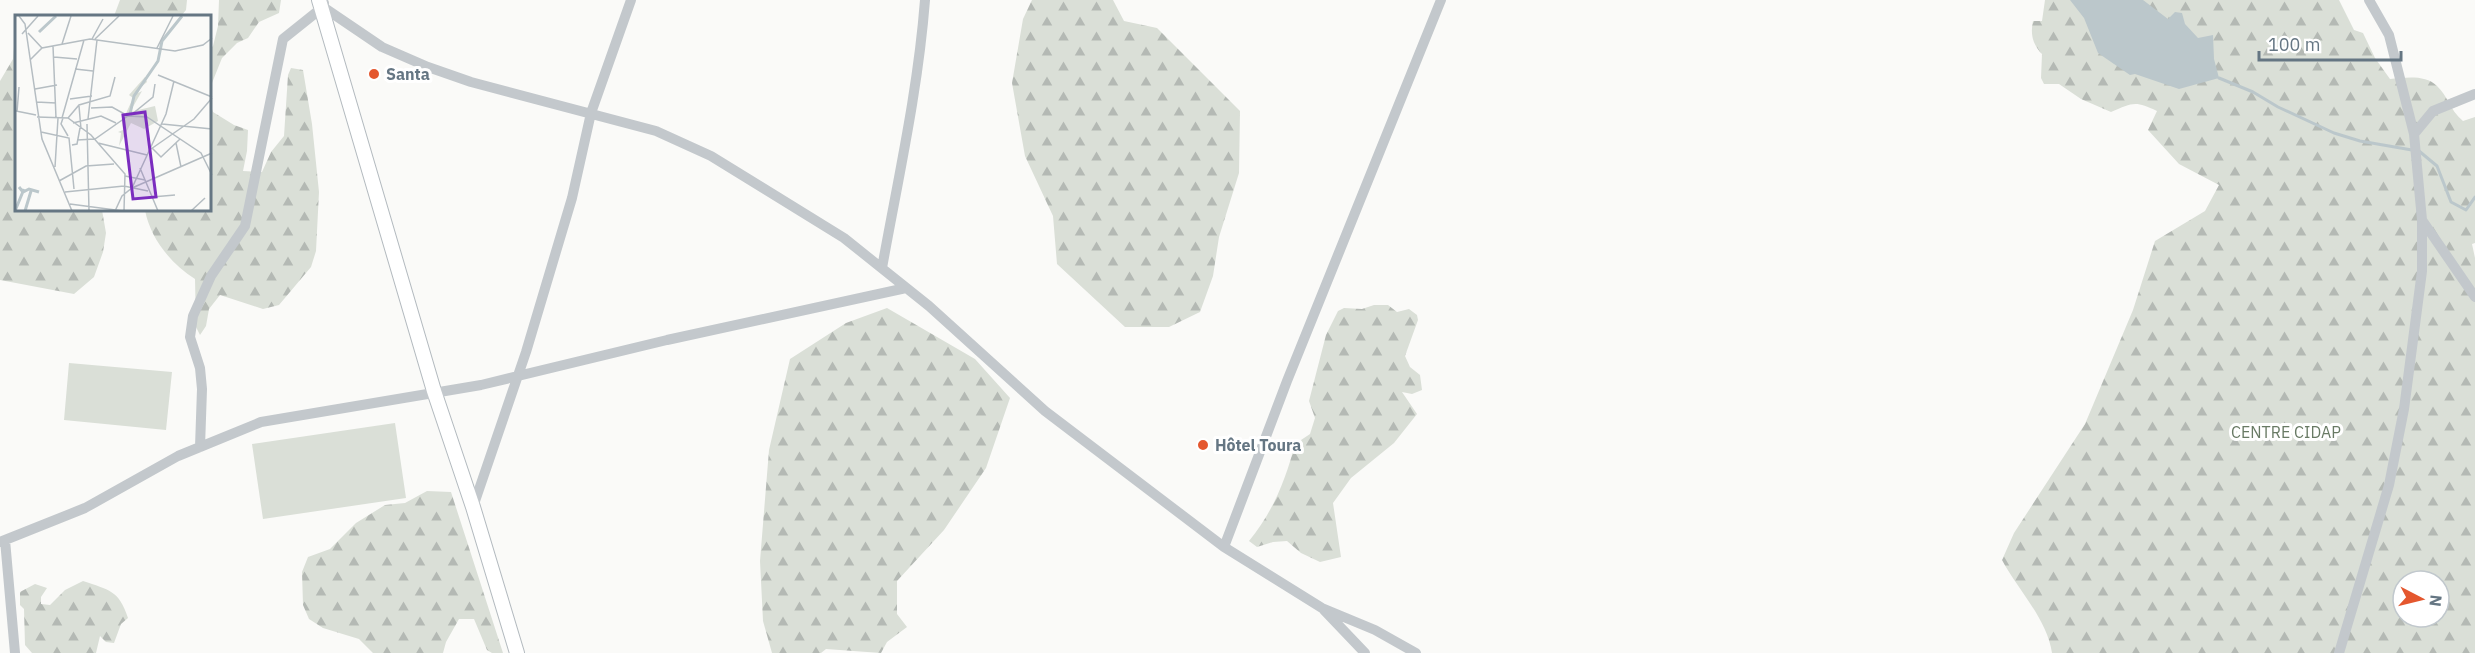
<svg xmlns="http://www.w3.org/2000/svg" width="2475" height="653" font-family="'IBM Plex Sans',sans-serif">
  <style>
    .forest { fill: url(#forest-firs); fill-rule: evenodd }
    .pitch { fill: #dadfd7 }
    .water { fill: #bbc7cb }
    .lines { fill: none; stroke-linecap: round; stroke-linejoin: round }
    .stream { stroke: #bbc7cb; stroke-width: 3 }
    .secondary-casing { stroke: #b3babf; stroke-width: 16 }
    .minor { stroke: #c3c8cc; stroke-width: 10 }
    .secondary { stroke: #fff; stroke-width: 14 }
    .poi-dot { fill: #e4572e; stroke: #fff; stroke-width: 2 }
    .labels { text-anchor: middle; stroke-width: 6; stroke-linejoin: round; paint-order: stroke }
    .poi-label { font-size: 16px; font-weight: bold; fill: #657683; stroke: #fff; text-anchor: start }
    .park-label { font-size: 16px; fill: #687a64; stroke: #fff }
    .inset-river { fill: none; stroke: #bbc7cb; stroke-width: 3 }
    .inset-road { fill: none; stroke: #b5bdc2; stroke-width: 1.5 }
    .view { fill: #7b2cbf; fill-opacity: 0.15; stroke: #7b2cbf; stroke-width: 3 }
    .inset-edge { fill: none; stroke: #657683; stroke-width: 3 }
  </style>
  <defs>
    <pattern id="forest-firs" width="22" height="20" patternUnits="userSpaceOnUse" patternTransform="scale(1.5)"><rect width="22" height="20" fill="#dadfd7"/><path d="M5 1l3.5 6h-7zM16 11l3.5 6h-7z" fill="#b4b9b4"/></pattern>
  </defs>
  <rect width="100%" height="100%" fill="#fafaf8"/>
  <path class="forest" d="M120,0H187L186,10L181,16H114Z
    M219,0H281L279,13L259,22L248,38L237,43L222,58L210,88V49L213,46L218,26Z
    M1032,0H1113L1124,21L1157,28L1240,111L1239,173L1219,237L1213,276L1200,312L1169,327H1125L1057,264L1053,216L1025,156L1012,83L1023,19Z
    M2045,0H2339L2354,30L2363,33L2375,58L2390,79C2404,78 2425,74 2437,86C2448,96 2449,109 2463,121L2475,117V243L2472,244L2475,258V653H2052C2047,619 2018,590 2002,560L2014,533L2085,424L2133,310L2155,241L2205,211L2219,185L2179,164L2148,130L2157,111C2135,100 2132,103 2111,112L2081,99L2059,84H2044L2041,78L2042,54C2033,45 2030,34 2033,21H2042ZM2403,581H2439V617H2403Z
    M16,22V210H102L106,233L103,252L94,277L74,294L0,280V81L13,59Z
    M291,68L303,70L312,124L319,192L316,251L311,267L279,305L263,309L220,295L209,309L206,326L200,335L196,327L195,279C171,264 150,238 145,210H210V103L213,112L234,125L248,130L247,151L243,171L262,172L271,152L284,136L288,75Z
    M1374,305H1388L1397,312L1409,309L1417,315L1418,320L1405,356L1410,367L1420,375L1422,390L1412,394L1402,392L1417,414L1394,443L1351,478L1333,503L1341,557L1320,562L1301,553L1287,541L1273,542L1257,547L1249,541C1273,512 1286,479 1295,444L1310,434L1315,418L1309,401L1326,335L1338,311L1344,308L1362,309Z
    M887,308L975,359L1010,398L986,468L944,530L897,581V614L907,627L887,642L881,653L826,649L821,653H772L763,621L760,561L769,450L790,359L846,323Z
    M427,491L451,492L503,653H492L487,650L474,619H459L446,642L443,653H373L359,639L323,628L309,619L303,605L302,572L308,557L330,549L356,523L385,505L405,503Z
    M83,581C109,590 119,590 128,618L121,624L114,643L106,642L100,636L96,653H32L25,645L24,609L20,605V592L35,584L47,588L41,597V604L50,605L65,590Z"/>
  <path class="pitch" d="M69,363L172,372L166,430L64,420Z
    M395,423L406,498L263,519L252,444Z"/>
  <path class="water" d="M2070,0H2143L2168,19L2175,12L2182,13L2185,24L2198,38L2213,35L2214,59L2219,78L2179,89L2135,74L2130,75L2098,53L2084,18Z"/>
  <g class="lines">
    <path class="stream" d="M2219,78L2253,92L2278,107L2334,133L2360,141L2412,150
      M2419,151L2437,166L2451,202L2466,210L2475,197"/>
    <defs>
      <path id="secondary" d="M319,0L434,391L473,507L517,653"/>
    </defs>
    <use href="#secondary" class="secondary-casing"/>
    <path class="minor" d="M323,7L382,47L428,67L471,82L656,131L711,156L844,238L929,306L1045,411L1224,547L1322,608L1375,630L1416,653
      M2414,134L2433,111L2475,94
      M2422,220L2475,297
      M882,268C898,179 918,91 925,0
      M200,447L202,389L200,368L190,337L193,316L211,276L245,226L283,39L323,7L324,3
      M473,507L526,352L572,198L591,113L631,0
      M5,540L15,653
      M0,542L85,508L178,456L261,422L481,385L667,340L906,288
      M1224,547L1287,381L1441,0
      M1324,610L1365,653
      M2339,653L2389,485L2404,409L2422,271V220L2414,134L2389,35L2369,0"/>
    <use href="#secondary" class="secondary"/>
  </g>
  <g class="poi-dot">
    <circle cx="374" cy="74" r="6"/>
    <circle cx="1203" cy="445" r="6"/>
  </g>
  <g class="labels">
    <g class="poi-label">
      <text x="386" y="80">Santa</text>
      <text x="1215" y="451">Hôtel Toura</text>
    </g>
    <g class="park-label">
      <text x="2286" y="438">CENTRE CIDAP</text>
    </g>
  </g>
  <g transform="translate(15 15)">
    <rect width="196" height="196" fill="#fafaf8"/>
    <path d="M130,62L132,67L126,72L123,78L127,76L115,97L140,91L143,106L129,114L116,108L104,131L106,118L103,117L108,115L107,107L118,83L114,80Z" fill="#dadfd7"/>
    <path class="inset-river" d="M24,17L41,1M115,99L119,81L143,46L147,26L167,1M4,172L8,177L14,174L24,177M0,196L9,174M10,196L16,176"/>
    <path class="inset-road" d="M4,1L10,9L27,124L57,196M13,18L27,33M7,19L23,1M77,24L88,4M80,24L104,1M47,29L56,1M38,31L41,103M142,33L158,1M39,42L62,44M15,45L27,33L75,24L160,36L188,30L197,23M60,54L78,56M143,60L197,82M20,74L42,70M55,84L77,81M21,87L41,88M64,91L66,114M76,93L97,92L113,101M1,96L21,100M2,97L4,72M116,100L138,82L140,69M22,102L53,103L76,120L110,159L109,196M47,103L69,25M48,103L46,109L53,121M53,103L64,90L95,81L100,62M73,104L82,25M58,108L86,101L101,108M72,109L74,196M147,109L197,114M26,117L54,123L59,174M62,125L80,124L113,101L132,102L186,138L197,160M83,128L132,140M161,128L166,152M57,130L62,129L65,113M137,133L146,142L165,124M136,134L179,104L197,83M40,152L43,103M125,153L143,196M110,161L130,165M44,166L71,151L99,149M117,173L151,99L159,66M50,177L109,171L133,176M137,182L160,180M55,189L108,196M100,196L107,181L117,173L197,138M176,196L190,183"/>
    <path class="view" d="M130,97L141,182L118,184L108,100Z"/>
    <rect width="196" height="196" class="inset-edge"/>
  </g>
  <g transform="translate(2421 599) rotate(97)"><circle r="28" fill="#ffffff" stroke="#c1c8cd" stroke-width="1.5"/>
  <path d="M0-4.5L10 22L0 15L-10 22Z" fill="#e4572e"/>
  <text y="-9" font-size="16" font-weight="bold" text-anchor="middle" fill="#657683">N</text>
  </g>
  <path d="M2259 51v9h142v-9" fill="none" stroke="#657683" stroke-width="3"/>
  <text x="2268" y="51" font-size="18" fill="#657683" stroke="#ffffff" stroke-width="4.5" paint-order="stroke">100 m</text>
</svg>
